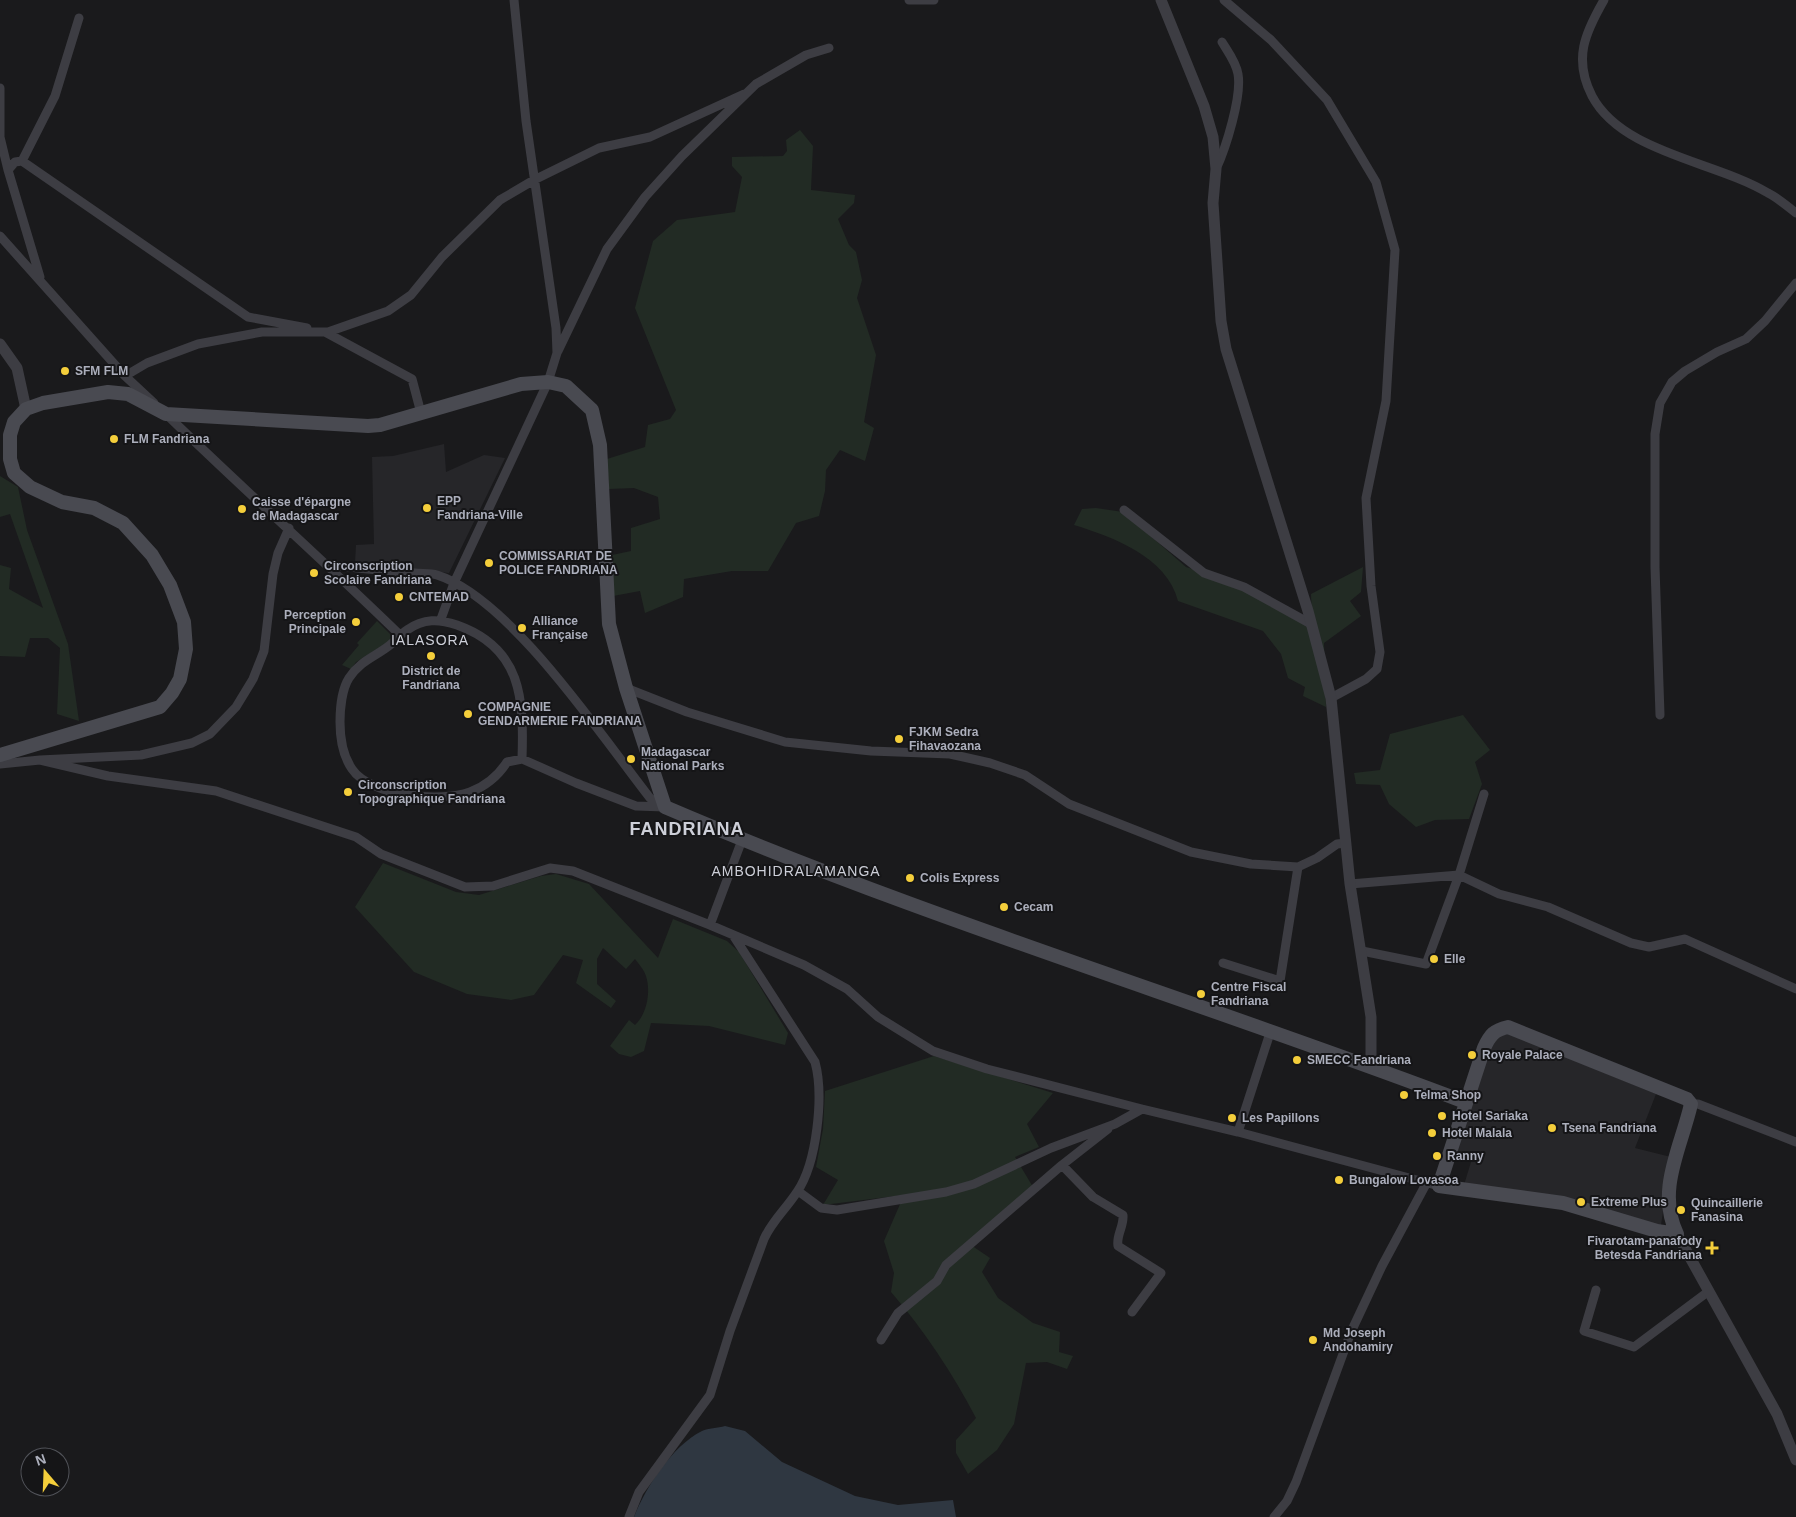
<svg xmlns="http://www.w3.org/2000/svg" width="1796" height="1517" font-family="Arial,sans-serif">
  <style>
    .built { fill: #262629 }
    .green { fill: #222b24 }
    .water { fill: #2f3741 }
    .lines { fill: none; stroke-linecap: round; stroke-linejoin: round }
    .minor { stroke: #3d3d43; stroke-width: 9 }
    .tertiary { stroke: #3d3d43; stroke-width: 11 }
    .secondary { stroke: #494a51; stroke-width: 14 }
    .poi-dot { fill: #f4ce3b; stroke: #151517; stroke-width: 2 }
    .labels { text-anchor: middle; stroke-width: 4; stroke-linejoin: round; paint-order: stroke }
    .poi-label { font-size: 12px; font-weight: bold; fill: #acafbc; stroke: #151517; text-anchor: start }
    .neighbourhood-label { font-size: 14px; letter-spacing: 1px; fill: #cdcfd8; stroke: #151517 }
    .district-label { font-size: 18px; font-weight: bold; letter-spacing: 1px; fill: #cdcfd8; stroke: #151517 }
  </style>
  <rect width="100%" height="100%" fill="#1a1a1c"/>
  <path class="built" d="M444,444L446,472L484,455L505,458L449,573L355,563L356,545L374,544L372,457L393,456Z
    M1509,1034L1656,1094L1635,1148L1671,1157L1660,1232L1464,1185L1471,1162L1463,1158L1456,1150L1486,1050L1501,1035Z"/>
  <path class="green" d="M800,130L813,146L811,190L855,195L854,203L838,219L849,245L856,252L862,280L857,298L876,355L864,422L874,428L865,461L840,450L826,470L825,491L819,516L796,523L768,571H732L684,579L683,597L645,613L640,591L613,596L612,555L631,551V528L660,519L658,497L634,488L609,489L607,459L645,447L648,425L670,419L676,410L635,308L653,241L677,220L735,212L742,177L732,166V157L783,156L787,151L786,140Z
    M0,476L18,487L27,530L68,644L79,721L57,714L60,648L48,638H30L25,657L0,656V565L11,568L9,589L43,608L10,514L0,517Z
    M1096,508L1123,512L1186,567L1232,581L1312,623L1311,594L1363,567L1361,592L1350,601L1361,616L1324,643L1326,707L1303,696L1305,687L1288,678L1281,654L1263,631L1178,601C1167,557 1113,537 1074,525L1082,509Z
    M377,621L393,637L390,641L356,662L351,669L342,665L359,645L357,643Z
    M1463,715L1490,750L1475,762L1482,784L1469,819L1435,820L1416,827L1389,804L1380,785L1356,784L1354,773L1380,770L1390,734Z
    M383,863L456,892L479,895L541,876L556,874L589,884L658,958L673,919L727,941L739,952L788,1033L785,1045L709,1026L651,1023L644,1051L631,1057L619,1054L610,1046L629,1020L635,1025C647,1014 651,992 646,976C644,970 639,964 635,959L626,969L603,948L597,959V984L616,1001L611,1008L576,983L583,960L563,955L534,995L511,1000L467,994L414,972L355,907Z
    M934,1056L1053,1093L1027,1124L1039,1147L1015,1157L1033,1187L968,1243L990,1258L982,1272L998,1298L1033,1323L1060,1332L1059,1352L1073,1356L1067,1369L1047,1362L1026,1363L1014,1424L997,1450L968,1474L956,1453V1440L976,1418C953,1374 924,1330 891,1292L894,1273L884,1241L904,1195L823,1205L838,1180L816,1167L823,1129L825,1091Z"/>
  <path class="water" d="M725,1426L745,1431L782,1462L855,1496L898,1505L953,1500L956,1517H634C646,1487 672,1446 702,1431C708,1428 718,1428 725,1426Z"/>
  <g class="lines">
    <path class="minor" d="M909,0H934
      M1224,0L1271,40L1327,100L1376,182L1395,250L1386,401L1366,498L1371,586L1380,652L1377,669L1366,679L1331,698
      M1604,0C1585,33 1573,59 1592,96C1622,153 1715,161 1768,193C1778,198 1787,206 1796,213
      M0,88V137L8,170L40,277
      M22,161L55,96L79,18
      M1216,169C1226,148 1242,96 1238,74C1236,62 1228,52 1222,42
      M8,170L15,162L22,161L248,317L307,328
      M0,236L125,376L154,403
      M325,332L412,379L421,413
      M558,351L607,249L645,197L682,156L756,84L806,55L829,48
      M125,376L147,363L198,344L262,332H328L388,311L411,295L442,257L500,200L534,180L599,148L650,137L744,94
      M166,414C243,489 323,560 400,635
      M1124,510L1204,573L1244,587L1311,624
      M328,564C357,569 385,570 414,573C422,574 430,573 437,575C510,598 602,737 650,798L663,806
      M441,619L454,583L548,382L557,353L556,328L526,121L514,0
      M626,688L687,712L785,742L871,751L950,754L990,763L1025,775L1069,804L1191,852L1251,864L1298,867L1317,858L1337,844L1346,843
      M1660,715L1655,567V434L1660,403L1672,382L1685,371L1717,352L1746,339L1765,321L1796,283
      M522,759C524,699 522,648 457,625C439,619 424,618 407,630C401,634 396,640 390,645C375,657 361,660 349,678C342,689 340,709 340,722C340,737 343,756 352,769C370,796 441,803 470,792C486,786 498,776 507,762L522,759L576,783L636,806L665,807
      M40,760L108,776L216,791L356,837L381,854L465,887L493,886L550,868L573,871L710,925L804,965L847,989L878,1017L933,1051L987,1069L1142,1109L1238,1132L1439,1186
      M0,764L40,760L141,755L192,743L210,734L236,707L253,679L264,651L273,574L278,553L289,528
      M1350,884L1459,875L1499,894L1548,907L1631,943L1649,947L1685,939L1796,989
      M710,925L742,840
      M1362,951L1426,964L1459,875L1484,794
      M1223,963L1280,981L1298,867
      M1691,1104H1698L1796,1142
      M1238,1132L1271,1030
      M1062,1165L1093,1197L1123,1215C1124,1227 1116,1235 1118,1246L1161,1273L1132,1312
      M798,1191L821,1208L837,1210L946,1192L974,1184L1051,1148L1115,1124L1142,1109
      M1596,1290L1584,1331L1634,1347L1709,1291
      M881,1340L898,1313L937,1281L946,1265L1062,1165L1108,1129
      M629,1517L639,1492L710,1395L730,1331L764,1239C772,1221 786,1209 797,1192C817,1163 824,1095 815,1062L733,935
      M1274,1517L1287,1501L1296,1482L1351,1332L1382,1266L1426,1184"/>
    <path class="tertiary" d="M1161,0L1204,106L1213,137L1216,169L1213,203L1221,321L1226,349L1308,611L1331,698L1350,884L1371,1017V1067
      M0,344L17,368L26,409
      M1677,1234L1777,1414L1796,1460"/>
    <path class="secondary" d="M0,755L160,707L172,693L180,679L186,649L184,622L170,585L152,555L123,523L94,508L62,502L30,487L14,473L10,459V435L14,422L26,409L43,403L108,392L128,394L166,414L368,426L380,425L521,384L548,382L566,386L592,410L600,445L609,624L626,688L665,807C926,919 1199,1001 1465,1102
      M1508,1027L1687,1099L1691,1104C1681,1148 1656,1190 1677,1234L1657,1231L1563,1203L1439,1186L1484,1048C1490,1035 1494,1030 1508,1027Z"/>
  </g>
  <g class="poi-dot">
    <circle cx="65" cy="371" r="5"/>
    <circle cx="114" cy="439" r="5"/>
    <circle cx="427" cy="508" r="5"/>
    <circle cx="242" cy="509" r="5"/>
    <circle cx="489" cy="563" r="5"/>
    <circle cx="314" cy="573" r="5"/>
    <circle cx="399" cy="597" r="5"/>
    <circle cx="356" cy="622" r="5"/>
    <circle cx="522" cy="628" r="5"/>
    <circle cx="431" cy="656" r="5"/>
    <circle cx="468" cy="714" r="5"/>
    <circle cx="899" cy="739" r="5"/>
    <circle cx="631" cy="759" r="5"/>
    <circle cx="348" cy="792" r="5"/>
    <circle cx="910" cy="878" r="5"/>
    <circle cx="1004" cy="907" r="5"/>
    <circle cx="1434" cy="959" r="5"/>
    <circle cx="1201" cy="994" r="5"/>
    <circle cx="1472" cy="1055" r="5"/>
    <circle cx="1297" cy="1060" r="5"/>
    <circle cx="1404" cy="1095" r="5"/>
    <circle cx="1442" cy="1116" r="5"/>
    <circle cx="1232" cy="1118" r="5"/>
    <circle cx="1552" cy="1128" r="5"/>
    <circle cx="1432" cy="1133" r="5"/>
    <circle cx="1437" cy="1156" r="5"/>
    <circle cx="1339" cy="1180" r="5"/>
    <circle cx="1581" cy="1202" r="5"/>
    <circle cx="1681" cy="1210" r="5"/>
    <path d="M1709.5 1240.5h5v5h5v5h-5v5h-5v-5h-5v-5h5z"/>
    <circle cx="1313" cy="1340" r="5"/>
  </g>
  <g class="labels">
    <g class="poi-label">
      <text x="75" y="375">SFM FLM</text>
      <text x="124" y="443">FLM Fandriana</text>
      <text x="437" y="505">EPP<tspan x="437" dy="14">Fandriana-Ville</tspan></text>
      <text x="252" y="506">Caisse d'épargne<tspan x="252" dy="14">de Madagascar</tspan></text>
      <text x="499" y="560">COMMISSARIAT DE<tspan x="499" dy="14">POLICE FANDRIANA</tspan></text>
      <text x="324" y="570">Circonscription<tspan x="324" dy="14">Scolaire Fandriana</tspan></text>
      <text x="409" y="601">CNTEMAD</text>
      <text x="346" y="619" text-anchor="end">Perception<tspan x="346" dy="14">Principale</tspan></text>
      <text x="532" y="625">Alliance<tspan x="532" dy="14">Française</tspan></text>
      <text x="431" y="675" text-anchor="middle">District de<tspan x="431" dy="14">Fandriana</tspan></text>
      <text x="478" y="711">COMPAGNIE<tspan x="478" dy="14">GENDARMERIE FANDRIANA</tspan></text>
      <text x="909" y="736">FJKM Sedra<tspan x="909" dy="14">Fihavaozana</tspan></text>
      <text x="641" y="756">Madagascar<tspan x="641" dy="14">National Parks</tspan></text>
      <text x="358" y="789">Circonscription<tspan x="358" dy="14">Topographique Fandriana</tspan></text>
      <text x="920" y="882">Colis Express</text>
      <text x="1014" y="911">Cecam</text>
      <text x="1444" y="963">Elle</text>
      <text x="1211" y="991">Centre Fiscal<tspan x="1211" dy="14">Fandriana</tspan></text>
      <text x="1482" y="1059">Royale Palace</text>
      <text x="1307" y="1064">SMECC Fandriana</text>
      <text x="1414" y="1099">Telma Shop</text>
      <text x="1452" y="1120">Hotel Sariaka</text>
      <text x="1242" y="1122">Les Papillons</text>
      <text x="1562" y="1132">Tsena Fandriana</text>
      <text x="1442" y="1137">Hotel Malala</text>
      <text x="1447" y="1160">Ranny</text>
      <text x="1349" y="1184">Bungalow Lovasoa</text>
      <text x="1591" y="1206">Extreme Plus</text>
      <text x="1691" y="1207">Quincaillerie<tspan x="1691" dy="14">Fanasina</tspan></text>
      <text x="1702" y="1245" text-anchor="end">Fivarotam-panafody<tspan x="1702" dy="14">Betesda Fandriana</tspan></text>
      <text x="1323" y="1337">Md Joseph<tspan x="1323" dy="14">Andohamiry</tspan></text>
    </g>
    <g class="neighbourhood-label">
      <text x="430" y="645">IALASORA</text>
      <text x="796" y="876">AMBOHIDRALAMANGA</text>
    </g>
    <g class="district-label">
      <text x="687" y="835">FANDRIANA</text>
    </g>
  </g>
  <g transform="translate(45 1472) rotate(341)"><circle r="24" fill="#151517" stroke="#515359"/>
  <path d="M0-4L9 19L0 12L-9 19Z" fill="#f4ce3b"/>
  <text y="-8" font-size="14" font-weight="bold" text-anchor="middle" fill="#acafbc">N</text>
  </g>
</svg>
